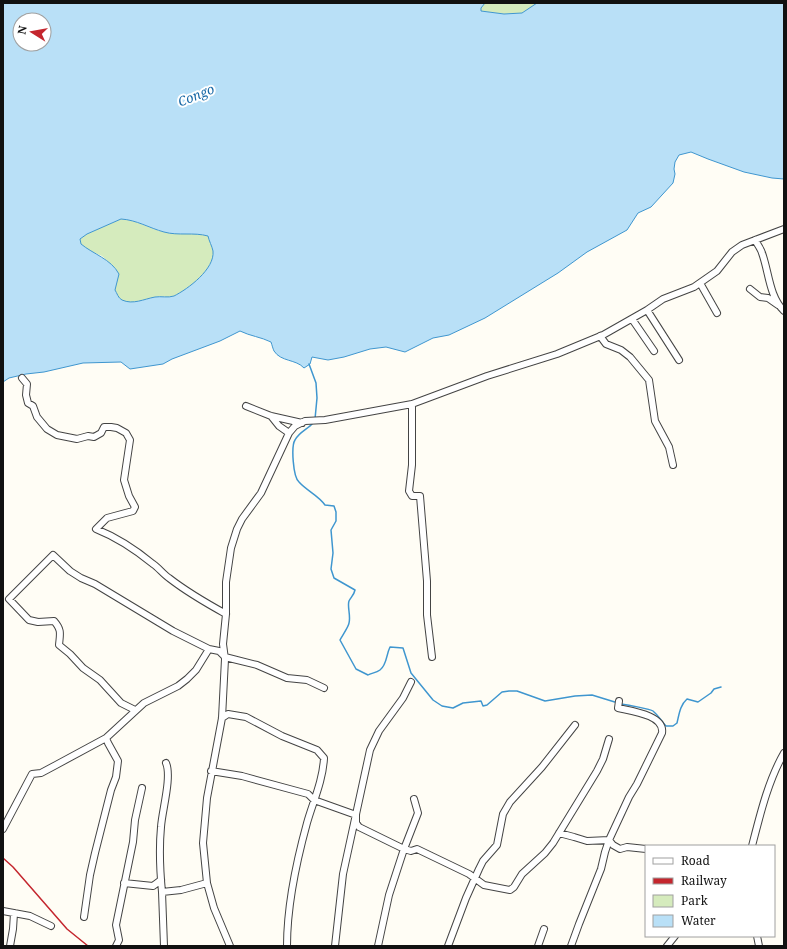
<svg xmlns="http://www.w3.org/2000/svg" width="787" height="949" font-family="'Noto Serif',serif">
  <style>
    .green { fill: #d5ebbd }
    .water { fill: #b9e0f7; stroke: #3f96cf; fill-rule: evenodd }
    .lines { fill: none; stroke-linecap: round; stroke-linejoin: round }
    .stream { stroke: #3f96cf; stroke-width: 1.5 }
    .minor-casing { stroke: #444; stroke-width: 8 }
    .minor { stroke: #fff; stroke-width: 6 }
    .rail { stroke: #c4262e; stroke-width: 1.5 }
    .labels { text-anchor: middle; stroke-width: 4; stroke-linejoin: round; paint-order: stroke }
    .water-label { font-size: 13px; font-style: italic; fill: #1768a6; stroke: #fff }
  </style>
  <rect width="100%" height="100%" fill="#fffdf5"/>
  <path class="green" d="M485,3H537L522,13L504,14L481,11V8Z
    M121,219C138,220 148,229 164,232C178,235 194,232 208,236C209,241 212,246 213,251C215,269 188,290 174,296C168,298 161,296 155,297C144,299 133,306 122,300C118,298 117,293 115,290L117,281L116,269L102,256L86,249L81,244L80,239L87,234Z"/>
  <path class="water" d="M3,3H485L481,8V11L504,14L522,13L537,3H784V179L772,178L744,172L708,159L691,152L679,155L675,162L674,169L675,174L673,183L651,207L638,213L627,230L587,252L558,273L485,318L449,335L433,338L405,352L386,347L370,349L344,357L328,360L312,357L310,364L304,368C296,359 281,362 274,351C273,349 272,345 271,342C261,337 250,336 240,331L220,341L172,359L163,364L130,369L121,362L83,363L44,372L26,374L9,378L3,382ZM20,20H44V44H20ZM121,219C137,220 149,228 164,232C178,236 194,232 208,236C209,241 212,246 213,251C215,269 188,289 174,296C168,298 161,296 155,297C144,299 133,305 122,300C118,298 117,293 115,290L119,274C111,259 93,254 81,244L80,239L87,234Z"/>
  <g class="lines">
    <path class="stream" d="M309,364L316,383L317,398L315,419
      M313,423C308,429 299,432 295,440C291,446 293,477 299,482C307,491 318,495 325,505L334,506L336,512V521L331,530L333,553L331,569L334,578L355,590C354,595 351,597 349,601C347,606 351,616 349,623C349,626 342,636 340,640L356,669L368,675C371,673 376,673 380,670C387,665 386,655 390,647L403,648L411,673L433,700L442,706L453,708L463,703L481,701L483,706L487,705L502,692L509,691H517L545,701L575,696L592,695L618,703
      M621,704C628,705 650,709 653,711C659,716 661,721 666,726H673L677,723C679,715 680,705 687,699L698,702L711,693L714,689L721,687"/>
    <defs>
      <path id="minor" d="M755,240C757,244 761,249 762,253C769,272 769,296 784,311
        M700,283L717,313
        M750,289L760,297L768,298L778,305
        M647,310L679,360
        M632,319L654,351
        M600,336L606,344L621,350L630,357L649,380L655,421L669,447L673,465
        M22,378L27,384L26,395L28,403L33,406L37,417L47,429L57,435L77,439L88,436L94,437L101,433L104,427H111L117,428L126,433L130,440L124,480L129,496L135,507L133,511L107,518L96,529C116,537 136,550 153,564C159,568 163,574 169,578C187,592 206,603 226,614
        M412,404V465L409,491L412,496H420L427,581V615L432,657
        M246,406L271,416L302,423
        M271,416L279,426L289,433
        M135,710L121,703L100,680L83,668L70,654L59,645C60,634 62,630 54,621L38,622L29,620L9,599L53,555L70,571L81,578L95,584L173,631L209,649L219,651L225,657L257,665L287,678L307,680L324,688
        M222,718L228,714L246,717L282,736L317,750L324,758C323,780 313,802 307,823C296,863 287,904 287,946
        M211,771L242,776L308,794L314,800L356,815
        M356,815V823L359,827L404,849L411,851L417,849L469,874L484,885L510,890L514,887L522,874L545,853L553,843L597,771L603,759L609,739
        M3,829L32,774L41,773L56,765L106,738L144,703L178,686L187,679L196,670L209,649
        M559,833L574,837L587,841L609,840L613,845L620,849L627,847L646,849
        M752,846C760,815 768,781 784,753
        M124,883L153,886L161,880
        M162,892C160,871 159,848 161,827C162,811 172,777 166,763
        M3,911L30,916L51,926
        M84,917L90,875L95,853L111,790L116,777L118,761L108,743L106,738
        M757,936L759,946
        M10,946L13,929L14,913
        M116,946L119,940L116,925L133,842L135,820L142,788
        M164,946L162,892L181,890L207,883
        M230,946L214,908L207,883L203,843L207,798L222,718L225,659L223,644L226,614V582L231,548L237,529L242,519L261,493L289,433L295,426L305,421L325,420L412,404L487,376L557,354L603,335L647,310L663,299L694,287L717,271L732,252L742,245L784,229
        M335,946L343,874L370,750L379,731L403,698L411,682
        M378,946L389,895L404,849L418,813L414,799
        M448,946L466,898L479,869L483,861L497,845L503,814L510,802L542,767L575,725
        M538,946L544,929
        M571,946L579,924L601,869L605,852L609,840L629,797L637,784L662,733C665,715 631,711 618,708L619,701
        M667,946L675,936"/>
    </defs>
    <use href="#minor" class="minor-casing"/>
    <use href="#minor" class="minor"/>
    <path class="rail" d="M3,858L13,867L67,929L88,946"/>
  </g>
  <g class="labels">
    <g class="water-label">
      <text transform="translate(196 95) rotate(-22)" y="5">Congo</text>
    </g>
  </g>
  <rect width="787" height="949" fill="none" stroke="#111111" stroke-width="8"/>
  <rect x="645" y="845" width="130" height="92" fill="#ffffff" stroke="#a0a0a0"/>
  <rect x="653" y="858" width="20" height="6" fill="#ffffff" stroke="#a0a0a0"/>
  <text x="681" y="865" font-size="12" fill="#111111">Road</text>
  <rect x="653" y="878" width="20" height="6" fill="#c4262e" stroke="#a0a0a0"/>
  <text x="681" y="885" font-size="12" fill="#111111">Railway</text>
  <rect x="653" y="895" width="20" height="12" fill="#d5ebbd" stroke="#a0a0a0"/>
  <text x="681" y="905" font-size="12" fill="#111111">Park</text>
  <rect x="653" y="915" width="20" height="12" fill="#b9e0f7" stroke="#a0a0a0"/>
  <text x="681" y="925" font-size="12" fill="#111111">Water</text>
  <g transform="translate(32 32) rotate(281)"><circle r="19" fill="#ffffff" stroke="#a0a0a0"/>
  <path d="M0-3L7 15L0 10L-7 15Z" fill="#c4262e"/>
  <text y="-6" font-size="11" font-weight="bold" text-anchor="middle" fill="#111111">N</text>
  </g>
</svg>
